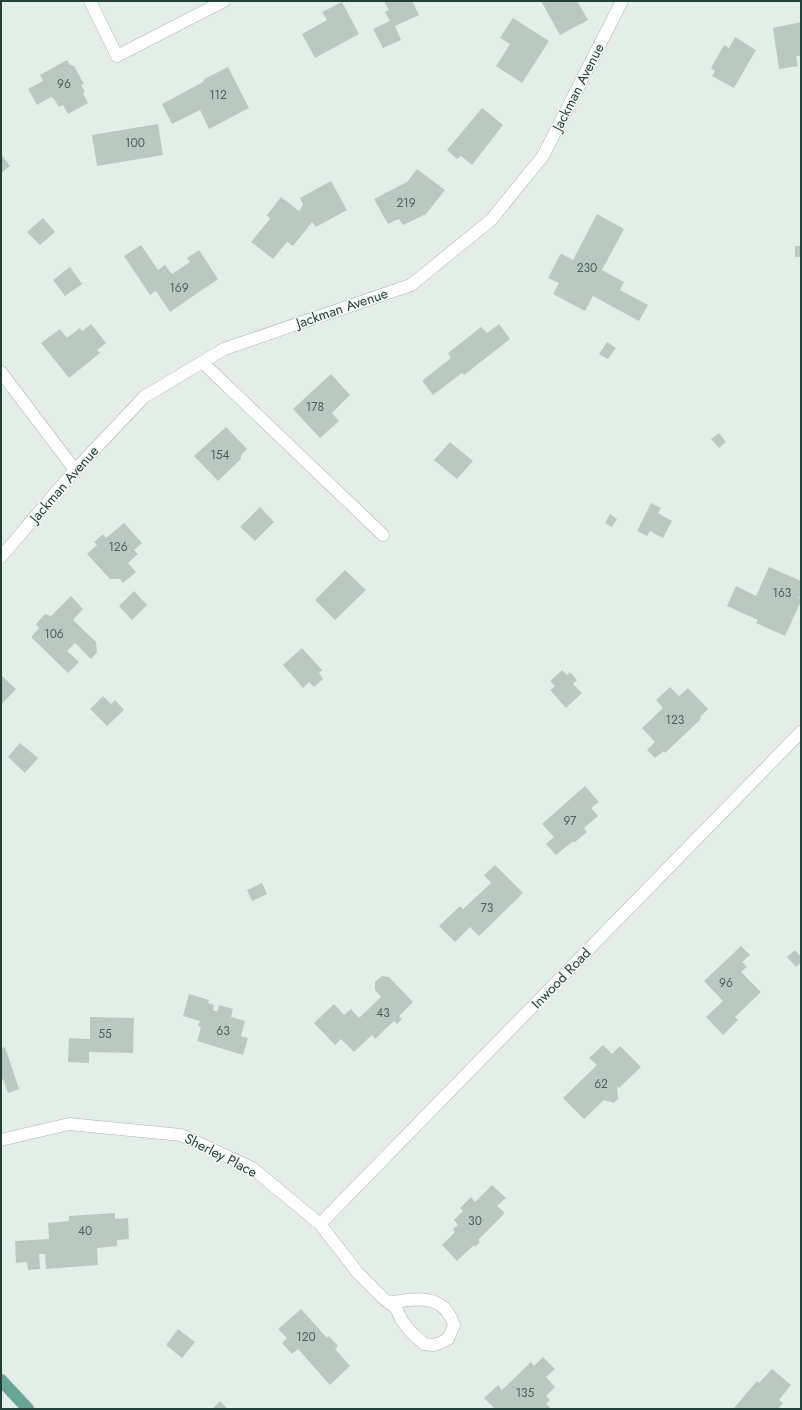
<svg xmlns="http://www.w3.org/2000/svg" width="802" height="1410" font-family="Jost,sans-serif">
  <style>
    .building { fill: #b9c9c2 }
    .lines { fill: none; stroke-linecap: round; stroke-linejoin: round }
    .minor-casing { stroke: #a6b6b1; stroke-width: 13 }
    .major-casing { stroke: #c1cac8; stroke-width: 13 }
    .minor { stroke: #fff; stroke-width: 12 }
    .major { stroke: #67a595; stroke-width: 12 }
    .labels { text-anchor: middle; stroke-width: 3; stroke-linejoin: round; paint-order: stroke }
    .number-label { font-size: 12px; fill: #48625b }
    .street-label { font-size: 14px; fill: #224039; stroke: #f5faf7 }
  </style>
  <rect width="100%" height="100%" fill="#e4eee9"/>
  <path class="building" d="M384,1H412L419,15L395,26L401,40L383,48L373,29L390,21L385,12L389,10Z
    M541,1H577L588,20L560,35Z
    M342,2L359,34L315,58L302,34L327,20L322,12Z
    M513,18L549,41L522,83L496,66L510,44L500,38Z
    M801,22V56H796L798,66L779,69L773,28Z
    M735,37L756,50L734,88L712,76L715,71L711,68L724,45L729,48Z
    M67,60L70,65L74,66L84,84L81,85L85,92L83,93L88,103L68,114L63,105L59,107L54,99L51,97L37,105L28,89L43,81L40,75Z
    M228,67L249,108L209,129L200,110L172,124L162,104L203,82L204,79Z
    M482,108L503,125L472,165L461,156L457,159L447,150Z
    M158,124L163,155L97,166L92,135Z
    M1,154L10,166L1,173Z
    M417,169L445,190L426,214L403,225L399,219L388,224L374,199L407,182Z
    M331,181L347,210L316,227L312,222L293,246L287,242L273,259L251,242L270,219L267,215L281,197L299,211L303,205L300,198Z
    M597,214L624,229L602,270L624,282L620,290L648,305L639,321L593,296L585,311L553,294L559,283L548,278L560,255L562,254L573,260Z
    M43,218L55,232L40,245L27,232Z
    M141,245L158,270L165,265L172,274L190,262L187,258L199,250L218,279L170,312L156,291L150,295L124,256Z
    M795,246H801V257H795Z
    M70,267L82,284L65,296L53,280Z
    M91,324L106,343L97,350L100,353L69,378L41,343L60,329L67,338L80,328L82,331Z
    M499,324L510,339L464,375L462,373L433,395L423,382V380L451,358L448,353L481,327L487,333Z
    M607,342L616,348L608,359L599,354Z
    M331,374L350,395L332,413L339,421L320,438L293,409Z
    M226,427L247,449L241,455V459L218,481L194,456Z
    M719,433L726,442L719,448L711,439Z
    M450,442L473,461L457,479L434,460Z
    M651,503L661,508L658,513L672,521L663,538L650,531L647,536L637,531Z
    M260,507L274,522L255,541L240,527Z
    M610,514L617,519L612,527L605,523Z
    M124,523L142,543L134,550L138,554L128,563L136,572L123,583L120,579H110L87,554L97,545L94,542L103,534L106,538Z
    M769,567L801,581V594L799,598L801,599V601L785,636L756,623L758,620L727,606L736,586L756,596Z
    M345,570L366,590L335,620L315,600Z
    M134,591L147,605L132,620L119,606Z
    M71,596L83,609L73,620L96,642L97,652L91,659L75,643L67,651L79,662L68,673L32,638V636L39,628L36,624L45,614L51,616Z
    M302,648L322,670L319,673L323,679L314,687L309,682L303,688L283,665Z
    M562,670L567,675L570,672L577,680L573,684L582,693L566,708L550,690L555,686L550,681Z
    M1,675L16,689L1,705Z
    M670,687L679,696L688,688L708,709L701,716L700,720L665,753L664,751L655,758L647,750L655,742L642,728L663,708L656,700Z
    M103,696L111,704L115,700L124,710L107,726L90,709Z
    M20,743L38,758L25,773L8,757Z
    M585,786L599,802L591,808L598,816L584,828L587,832L575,842H572L556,855L546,844L554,837L542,824Z
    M495,865L523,893L479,936L470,927L455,942L439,926L460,906L463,909L491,883L484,875Z
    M262,883L267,894L252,901L247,890Z
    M741,946L750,955L742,962L747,967L741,972L761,992L735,1017L738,1020L723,1035L706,1017L723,1001L704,981Z
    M795,950L801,957V962L796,967L787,957Z
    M382,976L389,977L413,1002L399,1016L402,1019L397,1024L394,1021L375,1039L372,1035L354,1052L341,1039L335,1045L314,1023L334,1004L344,1015L351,1009L359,1018L381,997L375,990V982Z
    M189,994L209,1000L208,1003L214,1005L213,1010L217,1012L219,1005L233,1009L231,1017L245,1021L241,1036L248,1038L243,1055L197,1041L201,1028L198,1025L200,1021L183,1016Z
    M90,1017L134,1018L133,1053L89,1052V1063L68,1062L69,1038L90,1039Z
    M603,1045L612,1054L620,1046L641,1067L619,1088L617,1086L618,1099L614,1103L604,1100L584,1119L563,1098L597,1065L589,1058Z
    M5,1047L19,1089L8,1093L3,1079L1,1080V1049Z
    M492,1185L506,1198L497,1206L504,1212L503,1215L478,1240L480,1242L475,1247L474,1245L457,1261L442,1245L455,1232L453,1229L458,1225L454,1220L463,1211L460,1208L471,1197L475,1202Z
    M115,1213V1219L128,1218L129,1239L117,1240V1246L97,1248L98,1265L46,1269L45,1254H39L40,1269L28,1270L27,1262L16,1263L15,1241L49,1239L48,1223L69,1221V1216Z
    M301,1309L327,1338L329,1336L338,1346L335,1349L350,1366L330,1385L298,1349L292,1354L282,1343L287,1338L278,1329Z
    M178,1329L195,1342L182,1358L166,1345Z
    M543,1357L555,1369L546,1377L555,1387L546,1396L550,1400L546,1404L550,1407L548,1409H495L484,1398L498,1385L502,1390L531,1362L534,1366Z
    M772,1369L791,1385L779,1400L783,1403L778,1409H735L734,1408L757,1381L759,1383Z
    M220,1401L228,1409H212Z"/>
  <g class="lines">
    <defs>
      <path id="minor" d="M90,1L117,56L224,1
        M202,362L383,535
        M1,372L75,470
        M1,557L75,470L144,397L224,349L411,285L491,220L543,156L622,1
        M1,1140L69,1124L181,1135L252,1168L320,1224L357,1272L383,1298L396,1308L402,1321L410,1331L424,1344L433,1345L440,1343L448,1339L454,1325C444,1293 416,1298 389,1303
        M320,1224L801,732"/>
      <path id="major" d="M1,1380L28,1409"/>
    </defs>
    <use href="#minor" class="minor-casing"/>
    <use href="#major" class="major-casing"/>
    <use href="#minor" class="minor"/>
    <use href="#major" class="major"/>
  </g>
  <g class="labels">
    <g class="number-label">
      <text x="64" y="88">96</text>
      <text x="218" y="99">112</text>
      <text x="135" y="147">100</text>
      <text x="406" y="207">219</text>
      <text x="587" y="272">230</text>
      <text x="179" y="292">169</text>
      <text x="315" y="411">178</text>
      <text x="220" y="459">154</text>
      <text x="118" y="551">126</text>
      <text x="782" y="597">163</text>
      <text x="54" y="638">106</text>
      <text x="675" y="724">123</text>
      <text x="570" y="825">97</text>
      <text x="487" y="912">73</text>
      <text x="726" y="987">96</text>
      <text x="383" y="1017">43</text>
      <text x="223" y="1035">63</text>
      <text x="105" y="1038">55</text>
      <text x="601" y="1088">62</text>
      <text x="475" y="1225">30</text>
      <text x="85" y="1235">40</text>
      <text x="306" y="1341">120</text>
      <text x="525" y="1397">135</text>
    </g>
    <g class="street-label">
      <text transform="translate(578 87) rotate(-63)" y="5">Jackman Avenue</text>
      <text transform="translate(342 308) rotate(-19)" y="5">Jackman Avenue</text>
      <text transform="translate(64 484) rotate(-49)" y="5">Jackman Avenue</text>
      <text transform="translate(561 978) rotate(-46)" y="5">Inwood Road</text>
      <text transform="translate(221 1155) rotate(27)" y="5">Sherley Place</text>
    </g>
  </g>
  <rect width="802" height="1410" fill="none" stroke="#224039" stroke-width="4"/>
</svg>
